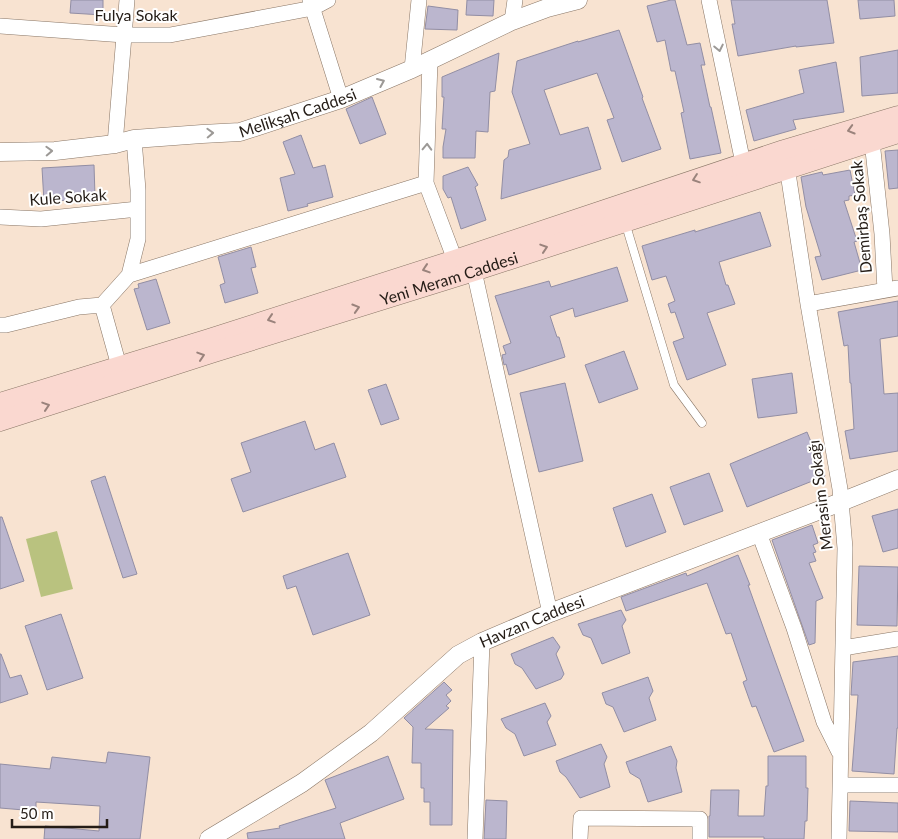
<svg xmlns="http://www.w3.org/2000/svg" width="898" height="839" font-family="Lato,sans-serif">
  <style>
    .green { fill: #b9c27f }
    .building { fill: #bbb6ce; stroke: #928ea4 }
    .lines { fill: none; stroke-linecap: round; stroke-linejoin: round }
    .service-casing { stroke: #897666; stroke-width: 9 }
    .minor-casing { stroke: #897666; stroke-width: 16 }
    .tertiary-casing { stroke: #897666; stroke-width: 19 }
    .secondary-casing { stroke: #897666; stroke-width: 21 }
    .service { stroke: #fff; stroke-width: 8 }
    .minor { stroke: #fff; stroke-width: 15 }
    .tertiary { stroke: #fff; stroke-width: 18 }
    .secondary { stroke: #fad8d0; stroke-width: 20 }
    .oneway { stroke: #9c9996 }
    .oneway2 { stroke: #9a837c }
    .labels { text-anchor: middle; stroke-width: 4; stroke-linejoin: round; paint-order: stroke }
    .street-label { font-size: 16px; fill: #241c16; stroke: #fff }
  </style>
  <rect width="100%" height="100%" fill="#f8e3d1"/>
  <path class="green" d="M57,531L73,589L41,597L26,539Z"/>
  <path class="building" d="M71,0H103V15L70,13Z
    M467,0H494L493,16L466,15Z
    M671,0H675L687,45L700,43L705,65H701L710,107H711L721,153L690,159L681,113L684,112L675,71H671L665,40L657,42L647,6Z
    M731,0H827L834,43L796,47V46L738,56L732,24H735Z
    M858,0H894L895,16L860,19Z
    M428,6L458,10L457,30L425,29Z
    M619,30L643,97L642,98L661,149L622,162L607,120L614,118L597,73L544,90L560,135L588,127L601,169L501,199L504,160L508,157L509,150L530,144L512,92L517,61L578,41V42Z
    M898,50V93L862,96L860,57Z
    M499,53L495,91L490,92L488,132L476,131L475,158H443V147L446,129H442L444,97H442V77Z
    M836,62L844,112L793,120L796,129L754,141L746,110L804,93L799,70Z
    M372,97L386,134L360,144L346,109Z
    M301,135L313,168L325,165L333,197L307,204L308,206L288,211L280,178L295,174L283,142Z
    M898,150V188L889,189L885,151Z
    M94,165L95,196L68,197V200L44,202L42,168Z
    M468,167L478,185L475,187L486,220L461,229L451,197L448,198L443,189V176Z
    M850,170L855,195L849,196V200L844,201L857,241L854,242L862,270L822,280L815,257L821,256L806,207L801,177L822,172L823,175Z
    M760,212L771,246L719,262L726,285H728L735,304L707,313L726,365L687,380L673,342L684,338L675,312L671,313L668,304L675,301L666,276L652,280L642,246L695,230V232Z
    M251,247L256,267L251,268L258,293L225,303L220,285L225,283L218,257Z
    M617,267L628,301L575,317L573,308L550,316L557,337H559L565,357L509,375L506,364L504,365L502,355L506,354L503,346L511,343L495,296L549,281L551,287Z
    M156,279L170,323L147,330L134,289L139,288L138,284Z
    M898,301V336L880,339L884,394L898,393V451L850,459L845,431L854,429L851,383H850L848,345L844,346L838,312Z
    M624,351L638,389L599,403L585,365Z
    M792,373L797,413L758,418L752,379Z
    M565,383L583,461L539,472L520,393Z
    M386,384L399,419L381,425L368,390Z
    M305,421L315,450L334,443L346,477L243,512L231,479L251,472L241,443Z
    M807,432L825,476L747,507L730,464Z
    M709,473L723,511L684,525L670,487Z
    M105,476L137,574L123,578L91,481Z
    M652,494L666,532L626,547L613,508Z
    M898,509V548L883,552L872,516Z
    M0,517H2L24,581L0,589Z
    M812,525L818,543L813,545L816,552L813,553L816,561L809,563L823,598L816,601L815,643L809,645L772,540Z
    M348,553L370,615L313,635L296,586L287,589L283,576Z
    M738,555L750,585H748L804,741L774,752L756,706L752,707L743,682L747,680L731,633L726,634L707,583L626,611L621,597L686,573L687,576Z
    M859,566L898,567L897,626L857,625Z
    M621,610L626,620L622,626L630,653L602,664L591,638L583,635L578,624Z
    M61,614L83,678L47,690L25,626Z
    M553,637L560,647L556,654L564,674L561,679L536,689L522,668L515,664L511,654Z
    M0,654H1L10,678L21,675L28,694L0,703Z
    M898,656V728H897L894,774L852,771L858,695H851L853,662Z
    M648,677L653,691L649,698L656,720L624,732L613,707L606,704L602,693Z
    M444,682L452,690L446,695L451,701L446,706L449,708L425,729L453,730L452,825H430V802H424V788H421V763H412L413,727L404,718Z
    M545,703L551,716L547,722L556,745L524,756L515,734L506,728L501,719Z
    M601,744L607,757L604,764L610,787L580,798L566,777L560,772L556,761Z
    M671,746L677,761L676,768L682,792L648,802L640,779L630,773L626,762Z
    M108,752L150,757L140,839H44L45,826L99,831L100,806L36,802V811L0,808V764L50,769L52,757L106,763Z
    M388,756L404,799L340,823L345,839H248L247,833L280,828L279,826L336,808L325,780Z
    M768,756H806V788H808L807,821H805L804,839H764V837H709V816H710L711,790H739L738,816H764L766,786H768Z
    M486,800L507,801L506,839H484Z
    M850,801L898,803V832L849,831Z"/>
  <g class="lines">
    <defs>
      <path id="service" d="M625,222L674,385L702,423"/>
      <path id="minor" d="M310,0L341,99
        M709,0L743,163
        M512,21L515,0
        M0,26L124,35H170L313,8L328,0
        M430,61L426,183L455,260
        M412,69L419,0
        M872,141L882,234L885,290
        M115,144L127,0
        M786,160L808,304L840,489L845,548L839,839
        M0,217L41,219L138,209
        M474,271L550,613
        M129,275L426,183
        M808,304L898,288
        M0,325H6L79,307L102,305
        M119,366L102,305L129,275L138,239V190L134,139
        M759,533L794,628L824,722L839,752
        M843,648L898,639
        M840,785H898
        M475,839L482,642
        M580,839L581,818L700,819V839"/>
      <g id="tertiary">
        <path id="s1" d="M0,152L55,151L115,144L134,139L202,134L240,132L341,99L412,69L512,21L547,8L578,0"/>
        <path id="s2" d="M209,839L302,783L371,733L458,655L482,642L550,613L841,502L898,479"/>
      </g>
      <g id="secondary">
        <path d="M0,403L209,339L455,260L784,150L898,116"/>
        <path id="s3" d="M0,421L211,353L474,271L898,133"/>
      </g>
    </defs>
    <use href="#service" class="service-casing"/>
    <use href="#minor" class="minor-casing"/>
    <use href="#tertiary" class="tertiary-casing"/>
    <use href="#secondary" class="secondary-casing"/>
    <use href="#service" class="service"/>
    <use href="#minor" class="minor"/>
    <use href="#tertiary" class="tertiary"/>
    <use href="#secondary" class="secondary"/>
  </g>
  <defs><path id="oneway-chevron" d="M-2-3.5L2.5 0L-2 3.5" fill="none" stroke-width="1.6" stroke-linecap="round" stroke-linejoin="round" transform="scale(1.25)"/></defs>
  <g class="oneway">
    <use href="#oneway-chevron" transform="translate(719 48) rotate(78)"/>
    <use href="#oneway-chevron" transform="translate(381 82) rotate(-23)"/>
    <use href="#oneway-chevron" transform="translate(210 133) rotate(-2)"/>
    <use href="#oneway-chevron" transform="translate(427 147) rotate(-88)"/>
    <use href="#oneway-chevron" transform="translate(49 151) rotate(-2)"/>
  </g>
  <g class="oneway2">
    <use href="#oneway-chevron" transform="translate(851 130) rotate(164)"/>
    <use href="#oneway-chevron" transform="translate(696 179) rotate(161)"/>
    <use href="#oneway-chevron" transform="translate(544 248) rotate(-18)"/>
    <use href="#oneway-chevron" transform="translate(426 269) rotate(162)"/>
    <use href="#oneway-chevron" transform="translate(356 308) rotate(-17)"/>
    <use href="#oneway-chevron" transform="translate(271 319) rotate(162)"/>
    <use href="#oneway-chevron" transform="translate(201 356) rotate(-18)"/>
    <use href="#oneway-chevron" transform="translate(46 406) rotate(-18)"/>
  </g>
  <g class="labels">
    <g class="street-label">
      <text x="136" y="21">Fulya Sokak</text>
      <text dy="6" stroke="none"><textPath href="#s1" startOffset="302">Melikşah Caddesi</textPath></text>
      <text transform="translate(68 197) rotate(-4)" y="6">Kule Sokak</text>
      <text transform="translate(861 217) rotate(-95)" y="6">Demirbaş Sokak</text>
      <text dy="6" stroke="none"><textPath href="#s3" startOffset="471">Yeni Meram Caddesi</textPath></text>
      <text transform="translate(820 495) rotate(-97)" y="6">Merasim Sokağı</text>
      <text dy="6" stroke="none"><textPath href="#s2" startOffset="392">Havzan Caddesi</textPath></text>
    </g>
  </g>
  <path d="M12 819v8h95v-8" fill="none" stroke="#241c16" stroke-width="2.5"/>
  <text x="20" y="819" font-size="15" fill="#241c16" stroke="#ffffff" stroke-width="4" paint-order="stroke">50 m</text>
</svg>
